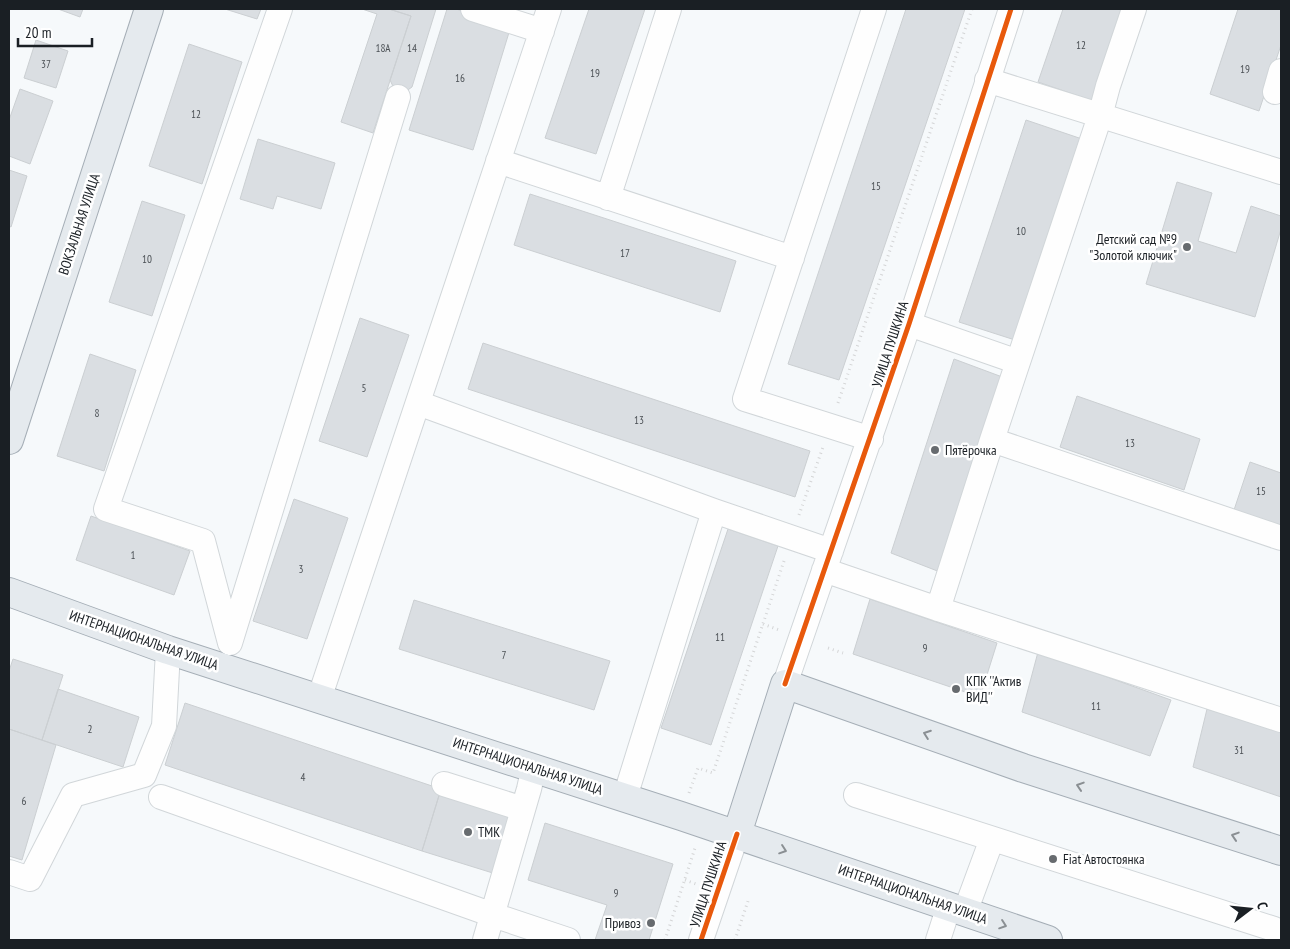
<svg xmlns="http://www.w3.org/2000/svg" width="1290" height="949" font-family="'PT Sans Narrow',sans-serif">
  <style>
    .building { fill: #dadee2; stroke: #cbcfd2 }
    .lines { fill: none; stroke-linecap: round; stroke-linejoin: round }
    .minor-casing { stroke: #d1d6d9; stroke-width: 26 }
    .major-casing { stroke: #a5aeb6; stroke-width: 30 }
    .path { stroke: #d4d5d6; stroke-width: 3; stroke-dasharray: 1 4; stroke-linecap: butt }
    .minor { stroke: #fefefe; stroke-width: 24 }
    .major { stroke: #e5eaee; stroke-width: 28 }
    .cycleway-casing { stroke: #fff; stroke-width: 8 }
    .cycleway { stroke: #e8590c; stroke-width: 5 }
    .oneway { stroke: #8a8f93 }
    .poi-dot { fill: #676b6f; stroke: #fff; stroke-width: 2 }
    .labels { text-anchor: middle; stroke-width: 5; stroke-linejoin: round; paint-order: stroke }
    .number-label { font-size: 11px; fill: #4a4f54 }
    .street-label { font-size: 14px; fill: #1a1f24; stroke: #fff }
    .poi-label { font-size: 14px; fill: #1a1f24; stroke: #fff; text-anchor: start }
  </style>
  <rect width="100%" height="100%" fill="#f6f9fb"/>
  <path class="building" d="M58,9H83L80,17Z
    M225,9H261L257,19Z
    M362,9H389L411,16L373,133L341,122L377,14Z
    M389,9H436L412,87L398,97L390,80L411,16Z
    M447,9H456L511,26L473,150L409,130Z
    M589,9H645L596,154L545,138Z
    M906,9H965L839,380L788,364Z
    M1063,9H1124L1093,101L1038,82Z
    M1238,9H1281V45L1259,111L1210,94Z
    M36,40L68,51L56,88L24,78Z
    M189,44L242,62L202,184L149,166Z
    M20,89L53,101L30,164L9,156V120Z
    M1026,120L1085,140L1015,340L959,322Z
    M258,139L335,163L321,209L277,196L273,209L240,199Z
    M9,170L27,176L11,227L9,226Z
    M1177,182L1212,193L1198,241L1236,253L1251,206L1281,216V229L1255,317L1146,284Z
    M530,194L736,261L720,312L514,245Z
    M142,201L185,215L152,316L109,302Z
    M360,318L409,335L367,457L319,441Z
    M483,343L810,451L795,497L468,389Z
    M90,354L136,370L104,471L57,456Z
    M954,359L1005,378L940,572L891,553Z
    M1077,396L1200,439L1184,490L1060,447Z
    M1250,462L1281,473V526L1234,510Z
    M294,499L348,518L307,639L253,621Z
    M91,516L190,551L174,595L76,560Z
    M728,529L778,546L711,745L661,728Z
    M870,599L997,643L980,697L853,654Z
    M414,600L610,661L594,710L399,649Z
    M1038,652L1171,700L1150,756L1022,712Z
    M13,659L63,675L42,740L9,729V671Z
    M58,689L139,717L123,767L42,740Z
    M185,703L441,789L422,851L165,765Z
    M1207,709L1281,732V797L1193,767Z
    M9,729L56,745L22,860L9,856Z
    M441,789L515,813L496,874L422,851Z
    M545,823L673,864L649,940H595L607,905L528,880Z"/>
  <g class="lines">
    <defs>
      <path id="minor" d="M473,9L542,31
        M987,80L1281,172
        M1275,92L1281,71
        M498,161L792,258
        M608,198L669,9
        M909,324L1018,362
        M418,403L714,511L831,551
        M871,439L745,399L874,9
        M992,440L1281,538
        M824,570L938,609L1281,720
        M938,609L992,440L1100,116L1108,86L1134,9
        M230,643L203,541L106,509L280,9
        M230,643L398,97
        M785,684L909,324L1011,9
        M319,699L549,9
        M444,784L523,809
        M856,795L1274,929
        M161,797L493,915L568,940
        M625,797L714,511
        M9,872L30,879L73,795L144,775L164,726L168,650
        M965,912L992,839
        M485,940L529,789L534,767
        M701,940L737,834
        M938,940L949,906"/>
      <path id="major" d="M9,440L149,9
        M9,592L168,650L681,816L1048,940
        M737,834L785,684L1023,768L1281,851"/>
    </defs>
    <use href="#minor" class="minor-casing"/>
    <use href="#major" class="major-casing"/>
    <path class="path" d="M838,403L972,9
      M799,515L823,447
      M763,624L779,630
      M828,648L843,653
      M689,793L698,768L713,773L784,561
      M685,880L696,884
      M665,940L695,848
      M735,940L748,901"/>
    <use href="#minor" class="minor"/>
    <use href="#major" class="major"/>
    <defs>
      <path id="cycleway" d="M785,684L909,324L1011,9
        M701,940L737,834"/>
    </defs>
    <use href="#cycleway" class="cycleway-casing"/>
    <use href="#cycleway" class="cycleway"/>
  </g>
  <defs><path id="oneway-chevron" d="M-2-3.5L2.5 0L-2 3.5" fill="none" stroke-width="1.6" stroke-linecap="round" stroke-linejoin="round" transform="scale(1.25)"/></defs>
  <g class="oneway">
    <use href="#oneway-chevron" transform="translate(927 734) rotate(-160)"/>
    <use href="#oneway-chevron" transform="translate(1080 786) rotate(-162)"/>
    <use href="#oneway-chevron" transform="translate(1235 836) rotate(-162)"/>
    <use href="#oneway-chevron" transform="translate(783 850) rotate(19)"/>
    <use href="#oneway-chevron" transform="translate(1003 925) rotate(19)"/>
  </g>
  <g class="poi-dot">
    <circle cx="1187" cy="247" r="5"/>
    <circle cx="935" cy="450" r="5"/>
    <circle cx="956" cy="689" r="5"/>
    <circle cx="468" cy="832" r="5"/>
    <circle cx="1053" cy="859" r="5"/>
    <circle cx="651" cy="923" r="5"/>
  </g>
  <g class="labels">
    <g class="number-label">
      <text x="1081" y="49">12</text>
      <text x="383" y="52">18А</text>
      <text x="412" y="52">14</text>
      <text x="46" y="68">37</text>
      <text x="1245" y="73">19</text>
      <text x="595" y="77">19</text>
      <text x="460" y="82">16</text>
      <text x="196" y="118">12</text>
      <text x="876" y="190">15</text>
      <text x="1021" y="235">10</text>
      <text x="625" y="257">17</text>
      <text x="147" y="263">10</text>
      <text x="364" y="392">5</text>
      <text x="97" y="417">8</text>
      <text x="639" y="424">13</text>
      <text x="1130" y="447">13</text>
      <text x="1261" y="495">15</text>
      <text x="133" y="559">1</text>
      <text x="301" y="573">3</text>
      <text x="720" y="641">11</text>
      <text x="925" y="652">9</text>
      <text x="504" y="659">7</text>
      <text x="1096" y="710">11</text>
      <text x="90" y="733">2</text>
      <text x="1239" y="754">31</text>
      <text x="303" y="781">4</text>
      <text x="24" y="805">6</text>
      <text x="616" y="897">9</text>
    </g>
    <g class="street-label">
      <text transform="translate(79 224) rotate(-72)" y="5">ВОКЗАЛЬНАЯ УЛИЦА</text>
      <text transform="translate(890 344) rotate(-72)" y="5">УЛИЦА ПУШКИНА</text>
      <text transform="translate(144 640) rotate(19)" y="5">ИНТЕРНАЦИОНАЛЬНАЯ УЛИЦА</text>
      <text transform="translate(528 766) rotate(18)" y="5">ИНТЕРНАЦИОНАЛЬНАЯ УЛИЦА</text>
      <text transform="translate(708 884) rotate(-72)" y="5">УЛИЦА ПУШКИНА</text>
      <text transform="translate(913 894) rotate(19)" y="5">ИНТЕРНАЦИОНАЛЬНАЯ УЛИЦА</text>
    </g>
    <g class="poi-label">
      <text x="1177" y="244" text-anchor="end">Детский сад №9<tspan x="1177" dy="16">"Золотой ключик"</tspan></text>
      <text x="945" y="455">Пятёрочка</text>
      <text x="966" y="686">КПК ''Актив<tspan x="966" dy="16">ВИД''</tspan></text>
      <text x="478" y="837">ТМК</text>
      <text x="1063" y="864">Fiat Автостоянка</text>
      <text x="641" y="928" text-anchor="end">Привоз</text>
    </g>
  </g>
  <rect width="1290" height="949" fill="none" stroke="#1a1f24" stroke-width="20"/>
  <g transform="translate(1250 909) rotate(74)" stroke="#ffffff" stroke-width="4" paint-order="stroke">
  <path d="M0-4L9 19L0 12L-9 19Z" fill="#1a1f24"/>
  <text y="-8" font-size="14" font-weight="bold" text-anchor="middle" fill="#1a1f24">С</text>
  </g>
  <path d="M18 38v8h74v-8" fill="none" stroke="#1a1f24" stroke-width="2.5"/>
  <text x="25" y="38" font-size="15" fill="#1a1f24" stroke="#ffffff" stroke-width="4" paint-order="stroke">20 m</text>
</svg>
